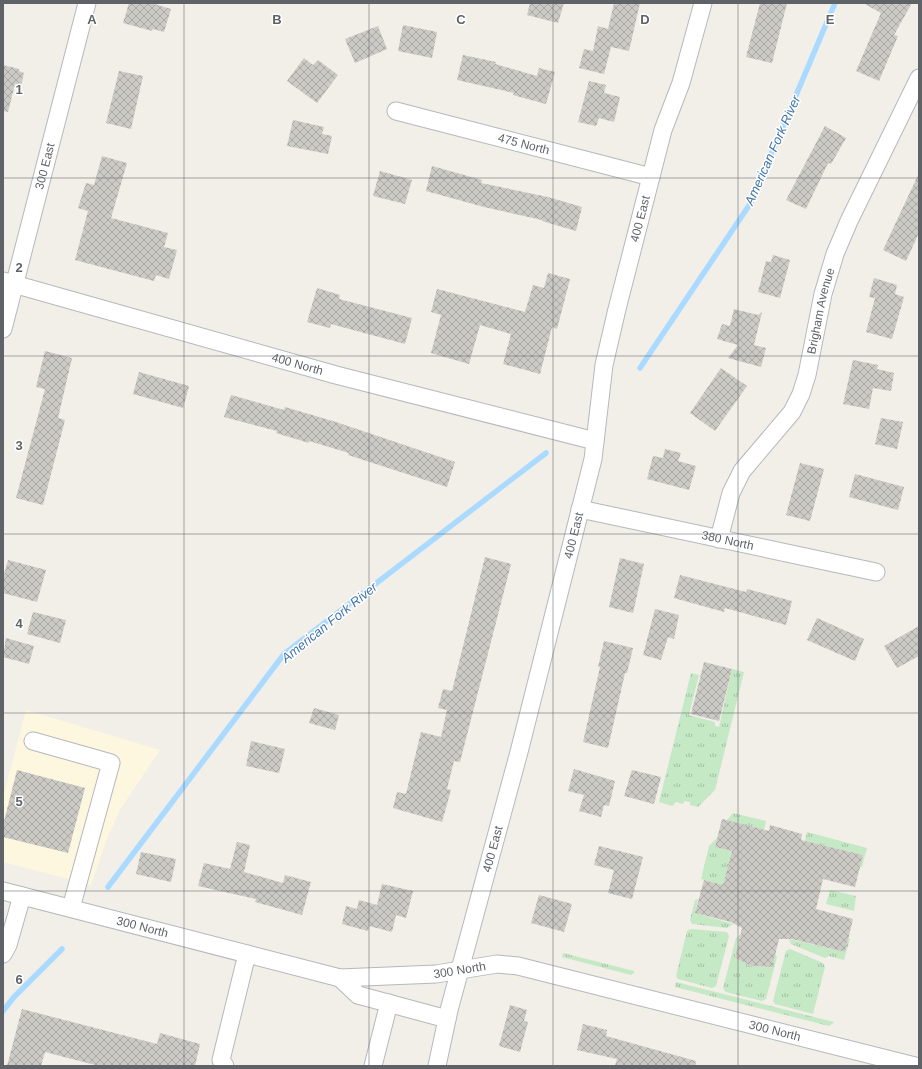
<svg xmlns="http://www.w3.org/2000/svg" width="922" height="1069" font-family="Arial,sans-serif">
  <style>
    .commercial { fill: #fef7e0 }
    .grass { fill: url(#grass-tufts) }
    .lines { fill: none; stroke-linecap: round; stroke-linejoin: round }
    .stream { stroke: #aadaff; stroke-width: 5.5 }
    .building { fill: url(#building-cross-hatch) }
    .minor-casing { stroke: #b5b8bc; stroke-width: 19 }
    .minor { stroke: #fff; stroke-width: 17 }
    .grid { fill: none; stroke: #5f6368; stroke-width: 1; stroke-opacity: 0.55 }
    .labels { text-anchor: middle; stroke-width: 3; stroke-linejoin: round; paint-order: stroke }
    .street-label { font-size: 12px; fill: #5f6368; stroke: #fff }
    .water-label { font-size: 13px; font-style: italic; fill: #4174aa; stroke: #fff }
    .grid-label { font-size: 13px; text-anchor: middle; font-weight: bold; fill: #5f6368; stroke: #fff; stroke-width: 3; stroke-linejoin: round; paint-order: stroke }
  </style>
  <defs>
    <pattern id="grass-tufts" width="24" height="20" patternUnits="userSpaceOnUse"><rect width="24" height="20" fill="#c5e8c5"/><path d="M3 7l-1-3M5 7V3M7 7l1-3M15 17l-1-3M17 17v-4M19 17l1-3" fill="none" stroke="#a3c0a4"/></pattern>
    <pattern id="building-cross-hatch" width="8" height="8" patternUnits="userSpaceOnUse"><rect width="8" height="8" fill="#cccac5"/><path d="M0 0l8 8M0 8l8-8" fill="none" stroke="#a9a8a4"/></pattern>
  </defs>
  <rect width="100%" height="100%" fill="#f1efe8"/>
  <path class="commercial" d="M26,710L160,750L121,808L106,841L91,885L3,862V798Z"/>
  <path class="grass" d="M732,669L744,672L715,790L698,807L690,805V802L684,801L683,804L676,802L672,806L659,802L691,673L699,675L689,715L715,722V726L719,727Z
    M733,813L766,821L764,830L726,821Z
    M807,832L867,848L862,867H860L863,855L805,841Z
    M717,838L715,847L732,851L723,885L701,879L709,846Z
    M830,890L856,896L854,911L826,904Z
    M698,899L695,913L733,924L727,928L692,924L690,920L695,900Z
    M691,929L727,932L729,936L716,986L712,988L678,979L676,976L687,931Z
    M740,935L735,958L752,966L771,967L775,954L777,957L766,999L762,1001L726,992L723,988L736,938Z
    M848,938L850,939L844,960L829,956L825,958L791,944L789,939L845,952Z
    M790,949L823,963L825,967L813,1014L775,1004L773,1001L786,951Z
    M563,953L634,971V973L631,975L562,957Z
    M676,982L834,1022L833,1023L829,1026L675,987Z"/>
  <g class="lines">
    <path class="stream" d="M640,368L750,204L835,3
      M108,887L284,654L546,453
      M3,1011L14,997L62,949"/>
  </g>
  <path class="building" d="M129,3H151L171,9L164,32L153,29L152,31L123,23Z
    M530,3H564L558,23L527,15Z
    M614,3H640L629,51L611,47L604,74L579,68L584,49L593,51L598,26L608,29Z
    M760,3H787L772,63L746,57Z
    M863,3H912L894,35L898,36L879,81L856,71L881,13Z
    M403,25L437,32L432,58L398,51Z
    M378,26L387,49L355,63L345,39Z
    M463,55L496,62L495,64L537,76L539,68L555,72L546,104L513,95L514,93L457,80Z
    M304,58L313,65L318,60L338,75L317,103L287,81Z
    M3,65L19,69V71L24,73L21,86L15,84L8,112L3,111Z
    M119,71L143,76L131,129L106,123Z
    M589,81L606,85L604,93L620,97L614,122L599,118L596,126L578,122Z
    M293,120L324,127L322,134L332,136L328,154L287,146Z
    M825,126L846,138L831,164L828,163L806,209L786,200Z
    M102,156L127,163L111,218L168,233L164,247L177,250L169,279L156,275L154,281L75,260L88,211L78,208L86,183L94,185Z
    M432,166L482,180L481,183L548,197L582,207L576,231L542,221V220L484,207L426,191Z
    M380,171L412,180L405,204L373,196Z
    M919,173V233L906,261L883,250Z
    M773,255L790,260L780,298L758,292L766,261L771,262Z
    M548,273L570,279L557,329L552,327L540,374L503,364L511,334L480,325L469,364L431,353L441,315L431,312L437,289L525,312L533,285L544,288Z
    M874,278L897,285L895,294L904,297L892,339L866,332L875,298L869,297Z
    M317,288L340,295L339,299L412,318L405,344L331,324L330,328L307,322Z
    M734,309L758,315L762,312L754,345L766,348L761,367L728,358L738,345L717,339L722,324L730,326Z
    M45,351L72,358L58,418L65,420L43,505L16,498L45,389L36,387Z
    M853,360L878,365L877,369L894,373L891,391L873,388L869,409L843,404Z
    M721,368L747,386L715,431L690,413Z
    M139,372L189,386L183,408L133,394Z
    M231,395L284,410L285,407L336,422L455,462L447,487L348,455L349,453L309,441V443L276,433L277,431L224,417Z
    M881,418L903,422L897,449L875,444Z
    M665,449L681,453L678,461L696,466L689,490L647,479L653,456L663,458Z
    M800,463L824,469L810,521L786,515Z
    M855,474L904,487L898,510L849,497Z
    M485,557L511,564L460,762L454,761L447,789L451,790L442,822L393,808L397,792L406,794L421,732L441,737L447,710L438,708L443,689L452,691Z
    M620,558L644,564L633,613L609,607Z
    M8,560L46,570L37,602L3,593V578Z
    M680,575L746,592L747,589L792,601L786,625L725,608L724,612L674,598Z
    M655,609L679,615L674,639L668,637L661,660L643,655Z
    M33,612L66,620L60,643L27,634Z
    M817,618L864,639L855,661L807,640Z
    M919,626V656L897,668L884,646Z
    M6,638L34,646L29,664L3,657Z
    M604,641L633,648L627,673H625L608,748L583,742L600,667H598Z
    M704,662L732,669L719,721L691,714Z
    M314,708L339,715L335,730L309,723Z
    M251,741L285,749L279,773L246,766Z
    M574,769L615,781L609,806L604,805L601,817L579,811L584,795L568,791Z
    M17,770L85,788L68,853L3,837V825Z
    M632,770L661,777L654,804L624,796Z
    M722,819L769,831L770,825L802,834L801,840L863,855L855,887L823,879L816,909L853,919L845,952L792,939H779L772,967L752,966L735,958L742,928L731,922L695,913L704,880L723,885L732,851L715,847Z
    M237,842L250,845L244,872L283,883L285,875L311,882L302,915L255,902L256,899L198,886L204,863L230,869Z
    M599,846L643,857L632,899L608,893L614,870L594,865Z
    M141,852L176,859L171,882L136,874Z
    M382,884L413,891L406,918L396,915L392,932L369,926L368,931L342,924L346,906L357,909L359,900L377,905Z
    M539,895L572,904L564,932L531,923Z
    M510,1005L527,1010L524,1021L528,1022L520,1052L499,1046Z
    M22,1009L157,1044L160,1033L200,1044L195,1066H99L45,1052L41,1066H7Z
    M583,1024L607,1030L606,1036L696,1061L695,1066H615L617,1059L577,1050Z"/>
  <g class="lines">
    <defs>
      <g id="minor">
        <path id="s1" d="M396,111L651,177"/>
        <path id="s2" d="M3,281L336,375L595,441"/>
        <path id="s3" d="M3,329L87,3"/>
        <path id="s4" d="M580,509L876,572"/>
        <path id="s5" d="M719,539L731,493L742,471L792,412L801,394L807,375L823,294L835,254L849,221L919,78"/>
        <path d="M33,741L111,763L71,908"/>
        <path id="s6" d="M3,891L340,978L436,974L497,964L518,966L915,1066"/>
        <path d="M3,954L8,945L22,896"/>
        <path d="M340,978L358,995L447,1019"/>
        <path d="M225,1066L221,1060L247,954"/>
        <path d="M373,1066L389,1003"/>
        <path id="s7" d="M437,1066L449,1010L519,752L593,459L604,365L617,309L663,130L681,83L703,3"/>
      </g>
    </defs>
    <use href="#minor" class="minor-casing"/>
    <use href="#minor" class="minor"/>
  </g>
  <path class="grid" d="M184,3V1066M369,3V1066M553,3V1066M738,3V1066M3,178H919M3,356H919M3,534H919M3,713H919M3,891H919"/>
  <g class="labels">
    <g class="street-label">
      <text dy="4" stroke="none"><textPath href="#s1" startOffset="132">475 North</textPath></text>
      <text dy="4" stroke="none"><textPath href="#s3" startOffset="168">300 East</textPath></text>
      <text dy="4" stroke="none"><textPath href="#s7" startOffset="872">400 East</textPath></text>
      <text dy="4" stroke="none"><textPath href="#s5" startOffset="255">Brigham Avenue</textPath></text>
      <text dy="4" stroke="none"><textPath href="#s2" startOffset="306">400 North</textPath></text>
      <text dy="4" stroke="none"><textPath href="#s7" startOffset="548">400 East</textPath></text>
      <text dy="4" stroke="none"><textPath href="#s4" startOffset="151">380 North</textPath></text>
      <text dy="4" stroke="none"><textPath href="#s7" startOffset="224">400 East</textPath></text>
      <text dy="4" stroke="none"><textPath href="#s6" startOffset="144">300 North</textPath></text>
      <text dy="4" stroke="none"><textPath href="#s6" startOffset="468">300 North</textPath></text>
      <text dy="4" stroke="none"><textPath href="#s6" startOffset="792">300 North</textPath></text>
    </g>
    <g class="water-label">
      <text transform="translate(772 150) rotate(-66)" y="5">American Fork River</text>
      <text transform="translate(329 622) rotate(-39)" y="5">American Fork River</text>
    </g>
  </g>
  <g class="grid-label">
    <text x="92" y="24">A</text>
    <text x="277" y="24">B</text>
    <text x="461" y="24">C</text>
    <text x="645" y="24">D</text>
    <text x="830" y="24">E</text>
    <text x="19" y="94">1</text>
    <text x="19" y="272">2</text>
    <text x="19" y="450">3</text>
    <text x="19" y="628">4</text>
    <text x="19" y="806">5</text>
    <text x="19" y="984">6</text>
  </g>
  <rect width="922" height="1069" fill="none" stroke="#5f6368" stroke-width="8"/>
</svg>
